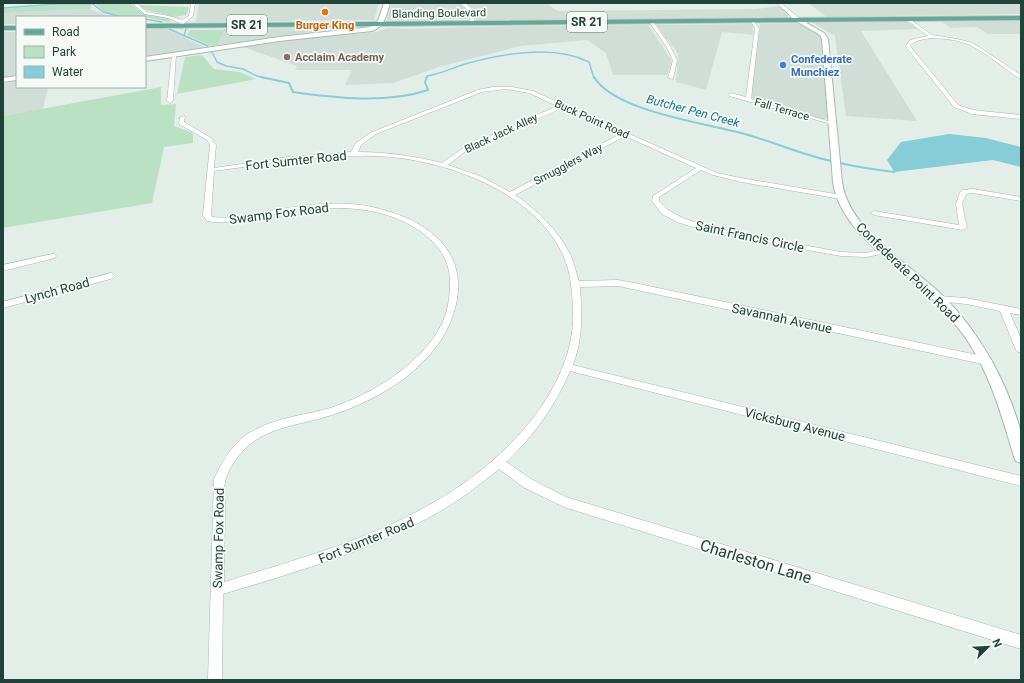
<svg xmlns="http://www.w3.org/2000/svg" width="1024" height="683" font-family="Roboto,sans-serif">
  <style>
    .built { fill: #d1ded8 }
    .green { fill: #bbe1c4 }
    .water { fill: #87cdd8 }
    .lines { fill: none; stroke-linecap: round; stroke-linejoin: round }
    .stream-far1 { stroke: #87cdd8; stroke-width: 1.5 }
    .stream { stroke: #87cdd8; stroke-width: 2 }
    .street-casing { stroke: #a5b7b0; stroke-width: 1 }
    .secondary-casing { stroke: #a1bbb1; stroke-width: 2 }
    .primary-casing { stroke: #c1cac7; stroke-width: 2 }
    .street { fill: #fff; fill-rule: evenodd }
    .secondary { fill: #fff; fill-rule: evenodd }
    .primary { fill: #64a895; fill-rule: evenodd }
    .food-dot { fill: #e8710a; stroke: #f5faf7; stroke-width: 1.5 }
    .education-dot { fill: #8d6e63; stroke: #f5faf7; stroke-width: 1.5 }
    .shop-dot { fill: #3f7fe0; stroke: #f5faf7; stroke-width: 1.5 }
    .labels { text-anchor: middle; stroke-width: 3.5; stroke-linejoin: round; paint-order: stroke }
    .far-street-label { font-size: 11px; fill: #214238; stroke: #f5faf7 }
    .far-food-label { font-size: 11px; font-weight: bold; fill: #c56008; stroke: #f5faf7 }
    .far-education-label { font-size: 11px; font-weight: bold; fill: #785e54; stroke: #f5faf7; text-anchor: start }
    .far-shop-label { font-size: 11px; font-weight: bold; fill: #366cbe; stroke: #f5faf7; text-anchor: start }
    .shield { fill: #f5faf7; stroke: #617971; stroke-width: 1 }
    .shield-label { font-size: 12px; font-weight: bold; fill: #214238 }
    .far-water-label { font-size: 12px; font-style: italic; fill: #157484; stroke: #f5faf7 }
    .street-label { font-size: 13px; fill: #214238; stroke: #f5faf7 }
    .near-street-label { font-size: 16px; fill: #214238; stroke: #f5faf7 }
  </style>
  <rect width="100%" height="100%" fill="#e3eee9"/>
  <path class="built" d="M199,3H379L374,20L196,22Z
    M392,3H459L468,10V19L388,20L387,18Z
    M465,3H546L558,11L756,9L779,6L788,14V17L477,20L476,11Z
    M808,3H1021V14L827,17Z
    M90,9L112,17H17V24H3V13Z
    M1021,21V34H988L977,27L951,28L942,22Z
    M907,22L919,29L861,31L917,121L846,116L835,36L813,23Z
    M798,23L820,35L823,46L828,118L823,119L754,100L750,97L760,24Z
    M751,24L753,25V35L722,32L706,90L676,82L678,54L656,25Z
    M648,25L672,61L667,75H613L606,53L587,40L521,46L439,67L393,83L345,85L352,70H295L297,66L243,47L308,38L376,32L389,28L408,29L466,27Z
    M313,28L311,32L218,45L224,29Z
    M145,29H166L205,47L145,56Z
    M3,32H17V75L3,77Z
    M17,81V87H48L43,109L3,116V84Z"/>
  <path class="green" d="M95,3L122,4L129,3L144,14L173,19L168,22L145,17H122L104,12Z
    M55,5H91L90,9L3,13V9Z
    M138,5L189,7L186,15L175,17L143,9Z
    M190,30H224L218,45L211,46L187,35Z
    M202,55L214,69L239,72L256,79L177,94L185,57Z
    M161,87V105L176,104L174,126L193,133V143L164,147L152,203L3,228V116Z"/>
  <path class="water" d="M949,134L986,138L1021,147V167L993,160L894,172L887,160L901,142Z"/>
  <g class="lines">
    <path class="stream-far1" d="M3,8L57,4H93L103,12L121,17
      M145,19L162,22
      M169,29L208,46
      M184,36L186,29
      M212,52L217,62L226,66L243,69L257,76L265,78
      M426,78L427,76C441,74 452,68 465,64C501,54 554,44 589,62L594,78"/>
    <path class="stream" d="M261,77L289,83L293,92C336,98 386,104 428,90L425,82L427,77
      M594,77C614,111 704,123 741,133C768,140 793,151 819,158C844,165 869,169 894,172L897,170"/>
    <defs>
      <path id="street" d="M132,3H136L147,12L169,16L182,20L189,16L191,3H195L193,16L180,27L178,26L180,23L168,18L145,14Z
        M460,3H465C473,9 476,14 473,24L469,23C472,13 467,9 460,3Z
        M777,3H781L800,19V21H796Z
        M908,18L932,35L957,39L973,43L1021,75V79L1019,78C1004,68 986,53 970,45C956,39 921,33 910,46L958,105L973,110L1021,115V119L972,114L954,107L907,48L906,46L910,40L928,36L907,20Z
        M648,20H652L670,46L677,60L673,79L668,78L673,60L666,46Z
        M753,20L759,29L751,99L835,123V125L729,96L728,95L731,93L746,97L755,29L751,21Z
        M174,54L176,55L173,101L170,103L167,101L172,55Z
        M493,87H512L533,91L717,173L741,178L841,195L844,197L841,199L741,182L713,175L701,170L659,197V201L668,210L683,218L711,228L841,252L866,253L884,249L888,251L887,253L866,257L841,256L709,232L677,222L662,214L652,201L653,196L696,168L625,136L515,195C538,211 557,229 570,254C574,262 576,273 579,281L618,280L639,284L987,357L990,359L992,361L990,363L987,365L618,286L580,287C582,315 583,338 573,365L1021,476V486L570,371C556,405 533,437 506,462L531,479L566,497L1021,635V649L564,507L523,487L499,469C479,485 459,501 437,513C370,551 296,572 223,594L222,680H208L214,479C222,462 231,446 246,435C271,418 302,416 330,408C375,394 439,354 448,305C453,275 450,254 424,234C379,200 321,206 268,215C248,219 228,225 207,221L203,215L210,145L207,140L179,124L180,117L185,116L184,122L211,138L216,145L214,168L288,157L351,152L356,143L372,132L478,90ZM506,89L529,93L557,106L463,148L442,163C414,156 386,152 358,152L361,145L376,134L482,92ZM562,108L620,134L510,192L480,176L448,165L467,150ZM340,156C357,156 374,155 391,157C454,163 535,194 563,255C571,272 572,291 573,309C576,364 540,417 501,453C424,525 322,552 224,582C224,557 225,531 225,506C225,497 223,486 226,478C229,469 235,460 241,453C262,428 295,426 325,417C381,401 447,361 457,299C461,274 454,252 434,235C417,220 394,212 372,207C339,200 303,205 269,211C250,214 231,220 212,217L211,215L214,171L288,161Z
        M973,189L1021,197V201L973,193L966,194L962,204L967,228L963,230L874,215L870,213L874,211L959,225L956,204L960,192L963,190Z
        M52,254H55L56,256L55,258L3,271V265Z
        M111,273L115,276L114,278L3,308V302Z
        M939,296L966,298L1021,309V315L1010,313L1021,339V353L1018,352L1016,350L1000,311L966,304L936,301L935,299L936,297Z"/>
      <path id="secondary" d="M384,3H390C387,14 384,27 372,31L279,41L145,61V57L279,37L371,27L378,21Z
        M796,19H800L824,33L828,39L842,182C849,231 909,263 942,295C979,331 1008,383 1021,433C1023,442 1021,454 1021,463L1016,461L1014,457C1002,416 990,373 965,337C952,319 938,304 922,289C890,261 839,227 833,182L822,39L820,35L796,21Z
        M17,76V80L3,82V78Z"/>
      <path id="primary" d="M1021,16V20L145,28V24Z
        M3,26H17V30H3Z"/>
    </defs>
    <use href="#street" class="street-casing"/>
    <use href="#secondary" class="secondary-casing"/>
    <use href="#primary" class="primary-casing"/>
    <use href="#street" class="street"/>
    <use href="#secondary" class="secondary"/>
    <use href="#primary" class="primary"/>
  </g>
  <circle class="food-dot" cx="325" cy="12" r="4"/>
  <circle class="education-dot" cx="287" cy="57" r="4"/>
  <circle class="shop-dot" cx="783" cy="65" r="4"/>
  <g class="labels">
    <g class="far-street-label">
      <text transform="translate(439 13) rotate(-1)" y="4">Blanding Boulevard</text>
      <text transform="translate(782 109) rotate(16)" y="4">Fall Terrace</text>
      <text transform="translate(592 119) rotate(24)" y="4">Buck Point Road</text>
      <text transform="translate(501 133) rotate(-25)" y="4">Black Jack Alley</text>
      <text transform="translate(568 164) rotate(-28)" y="4">Smugglers Way</text>
    </g>
    <g class="far-food-label">
      <text x="325" y="29">Burger King</text>
    </g>
    <g class="far-education-label">
      <text x="295" y="61">Acclaim Academy</text>
    </g>
    <g class="far-shop-label">
      <text x="791" y="63">Confederate<tspan x="791" dy="13">Munchiez</tspan></text>
    </g>
    <g class="shield">
      <rect x="567" y="12" width="40" height="20" rx="3"/>
      <rect x="227" y="15" width="40" height="20" rx="3"/>
    </g>
    <g class="shield-label">
      <text x="587" y="26">SR 21</text>
      <text x="247" y="29">SR 21</text>
    </g>
    <g class="far-water-label">
      <text transform="translate(693 111) rotate(15)" y="4">Butcher Pen Creek</text>
    </g>
    <g class="street-label">
      <text transform="translate(296 160) rotate(-6)" y="5">Fort Sumter Road</text>
      <text transform="translate(279 213) rotate(-7)" y="5">Swamp Fox Road</text>
      <text transform="translate(750 236) rotate(12)" y="5">Saint Francis Circle</text>
      <text transform="translate(908 272) rotate(44)" y="5">Confederate Point Road</text>
      <text transform="translate(57 290) rotate(-15)" y="5">Lynch Road</text>
      <text transform="translate(782 318) rotate(12)" y="5">Savannah Avenue</text>
      <text transform="translate(795 424) rotate(14)" y="5">Vicksburg Avenue</text>
      <text transform="translate(218 538) rotate(-89)" y="5">Swamp Fox Road</text>
      <text transform="translate(366 540) rotate(-22)" y="5">Fort Sumter Road</text>
    </g>
    <g class="near-street-label">
      <text transform="translate(756 561) rotate(17)" y="6">Charleston Lane</text>
    </g>
  </g>
  <rect width="1024" height="683" fill="none" stroke="#214238" stroke-width="8"/>
  <rect x="16" y="16" width="130" height="72" fill="#f5faf7" stroke="#a0b0ab"/>
  <rect x="24" y="29" width="20" height="6" fill="#64a895" stroke="#a0b0ab"/>
  <text x="52" y="36" font-size="12" fill="#214238">Road</text>
  <rect x="24" y="46" width="20" height="12" fill="#bbe1c4" stroke="#a0b0ab"/>
  <text x="52" y="56" font-size="12" fill="#214238">Park</text>
  <rect x="24" y="66" width="20" height="12" fill="#87cdd8" stroke="#a0b0ab"/>
  <text x="52" y="76" font-size="12" fill="#214238">Water</text>
  <g transform="translate(988 647) rotate(66)" stroke="#f5faf7" stroke-width="3" paint-order="stroke">
  <path d="M0-3L7 15L0 10L-7 15Z" fill="#214238"/>
  <text y="-6" font-size="11" font-weight="bold" text-anchor="middle" fill="#214238">N</text>
  </g>
</svg>
